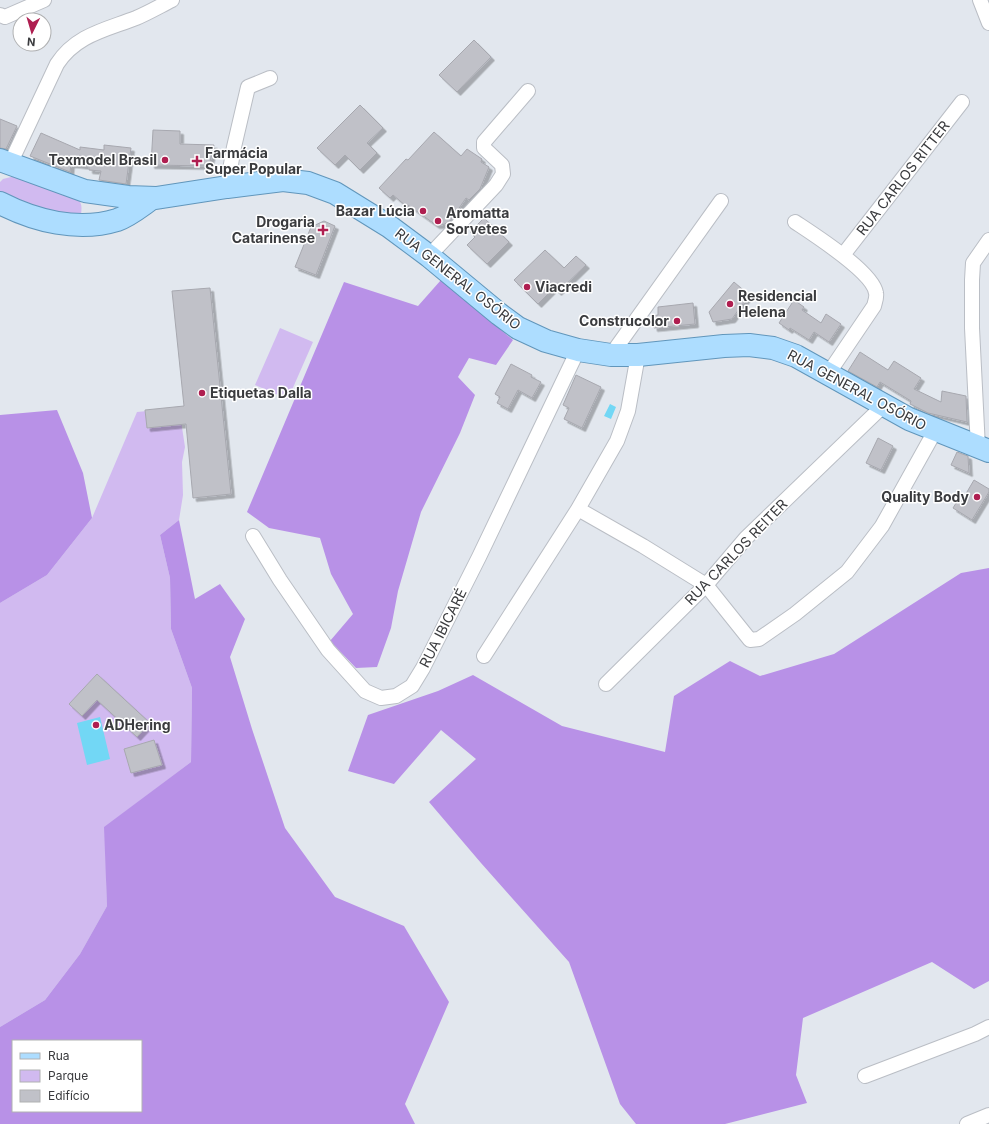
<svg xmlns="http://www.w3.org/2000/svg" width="989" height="1124" font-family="Inter,sans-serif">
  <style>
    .green { fill: #d1baf0 }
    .forest { fill: #b891e7; fill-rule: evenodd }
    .water { fill: #72d7f5 }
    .building { fill: #c0c1c8; stroke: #a7a8af; filter: url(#shadow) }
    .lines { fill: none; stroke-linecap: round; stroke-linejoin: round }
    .minor-casing { stroke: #babec5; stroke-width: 16 }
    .primary-casing { stroke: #6196bb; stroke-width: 24 }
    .minor { stroke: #fff; stroke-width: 14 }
    .primary { stroke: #adddff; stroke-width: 22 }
    .poi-dot { fill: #af1e50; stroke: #fff; stroke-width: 1.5 }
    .labels { text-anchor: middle; stroke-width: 3; stroke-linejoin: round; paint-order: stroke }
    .poi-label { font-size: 14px; font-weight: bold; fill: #3a3b3e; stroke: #fff; text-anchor: start }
    .street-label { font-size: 14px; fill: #3a3b3e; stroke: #fff }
  </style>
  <defs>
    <filter id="shadow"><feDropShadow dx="3.5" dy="3.5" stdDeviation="0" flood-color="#0004"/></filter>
  </defs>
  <rect width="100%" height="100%" fill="#e2e7ee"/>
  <path class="green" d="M11,177H19L77,198C82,203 82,207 81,214L72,220L0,193V182L3,179Z
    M280,328L313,342L288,399L255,385Z
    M179,408L185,447L182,462L183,495L179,520L160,535L170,578L171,629L192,688L191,762L105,827L107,906L80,954L45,1000L0,1027V603L47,575L92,518L137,412Z"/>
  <path class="forest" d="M441,280L513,340L496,365L469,358L458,377L475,395L460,433L421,512L398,591L391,628L377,667L356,668L330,641L353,614L331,574L320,538L269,528L247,512L344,282L418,306Z
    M57,410L83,473L92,518L47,575L0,603V415Z
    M179,520L195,599L220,584L245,619L230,657L252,729L285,828L335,897L404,926L449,1002L405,1104L415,1124H0V1027L45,1000L80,954L107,906L104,827L191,762L192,688L171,629L170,578L160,535ZM13,1041H141V1111H13Z
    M989,568V981L974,989L932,962L803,1018L796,1075L807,1103L725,1124H636L620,1104L569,962L481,863L429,802L476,759L441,730L394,784L348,771L368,715L438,691L473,675L562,726L665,752L674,696L730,661L760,676L834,654L961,573Z"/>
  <path class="water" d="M610,404L616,407L611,419L604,416Z
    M100,717L110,759L87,765L77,723Z"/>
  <path class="building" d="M474,40L491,57L457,92L439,75Z
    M360,105L383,128L367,143L377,153L360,170L345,155L335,165L317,148Z
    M0,119L17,126L6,149L0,148Z
    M153,130L180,131V144L214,145L209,166L151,165Z
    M434,132L461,156L467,149L482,159L481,162L489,167L480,189L469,200L466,198L451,220L445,224L441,225H436L408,205L406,206L393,195L390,198L379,188L406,159L408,160Z
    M41,133L80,150V147L104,150V145L131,148L126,184L99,180L101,171L89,170V166L71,164L70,172L30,156Z
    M484,218L509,242L487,264L467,245L475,237L470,232Z
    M324,221L335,226L316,275L295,267L311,227Z
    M545,250L564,268L576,256L586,265L558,292L554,288L538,304L514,280Z
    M734,282L749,295L732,319L713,322L709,312Z
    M210,288L231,494L193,498L186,424L147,428L145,410L184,406L172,291Z
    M794,300L804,307L802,310L821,323L826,314L841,324L829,342L814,332L809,340L790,328L789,330L779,323Z
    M693,303L695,324L654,328L652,316L658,315V307Z
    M860,352L888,370L894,361L921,378L914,389L941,402L942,391L966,396L967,422L928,413L910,404L911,401L880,382L877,387L848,371Z
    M511,364L532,375L531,377L541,382L532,398L518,390L508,409L497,403L500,397L495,394Z
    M576,375L601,387L582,428L564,419L569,408L563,405Z
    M878,438L893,446L881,470L866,463Z
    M957,452L968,456L969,473L951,465Z
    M974,480L989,489V492L972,520L953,508L961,495L964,497Z
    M97,674L150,723L137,737L97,700L82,716L69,704Z
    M154,740L162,765L131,773L124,749Z"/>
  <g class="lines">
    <defs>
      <path id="minor" d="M980,0L989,23
        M0,15L5,17L44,0
        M10,164L57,64C76,35 105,30 136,18C148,13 160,6 172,0
        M227,187L234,147L248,87L270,78
        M795,222C813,234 873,272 876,293C877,297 875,302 874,306L828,374
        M843,255L962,102
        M429,256L496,185L503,174L502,165L484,148V142L528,91
        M611,355L721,201
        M978,448L972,328V280L973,263L989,240
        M578,509L643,546L706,585L750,640L759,639L795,614L847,572L882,526L935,431
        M253,536L280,580L328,650L365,691L381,698L396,696L412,686L423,668L479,557L578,350
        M484,656L578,509L617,441L628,411L638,355
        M606,684L706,585L746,538L884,405
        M865,1076L975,1034L989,1027
        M967,1124L989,1115"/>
      <path id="primary" d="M0,160L85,191L128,197L156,198L227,187L283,180L308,183L335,193L390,227L429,256L499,314L518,328L546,341L578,350L611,355H638L724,346L749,345L773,348L796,356L909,419L989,451
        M0,203C35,221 78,232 117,220C129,216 141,206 151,199"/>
    </defs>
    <use href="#minor" class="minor-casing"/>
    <use href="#primary" class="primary-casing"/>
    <use href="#minor" class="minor"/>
    <use href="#primary" class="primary"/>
  </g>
  <g class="poi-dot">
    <circle cx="165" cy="160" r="4"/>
    <path d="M195 155h4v4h4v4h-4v4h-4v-4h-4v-4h4z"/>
    <circle cx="423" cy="211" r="4"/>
    <circle cx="438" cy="221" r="4"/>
    <path d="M321 224h4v4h4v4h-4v4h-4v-4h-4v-4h4z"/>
    <circle cx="527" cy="287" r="4"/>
    <circle cx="730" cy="304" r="4"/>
    <circle cx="677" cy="321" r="4"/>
    <circle cx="202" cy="393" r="4"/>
    <circle cx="977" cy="497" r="4"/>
    <circle cx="96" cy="725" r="4"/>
  </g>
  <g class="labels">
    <g class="poi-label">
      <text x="205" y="158">Farmácia<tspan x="205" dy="16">Super Popular</tspan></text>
      <text x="157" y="165" text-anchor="end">Texmodel Brasil</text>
      <text x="415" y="216" text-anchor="end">Bazar Lúcia</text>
      <text x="446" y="218">Aromatta<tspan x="446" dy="16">Sorvetes</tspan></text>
      <text x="315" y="227" text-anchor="end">Drogaria<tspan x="315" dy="16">Catarinense</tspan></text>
      <text x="535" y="292">Viacredi</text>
      <text x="738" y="301">Residencial<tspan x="738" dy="16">Helena</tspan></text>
      <text x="669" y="326" text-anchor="end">Construcolor</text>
      <text x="210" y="398">Etiquetas Dalla</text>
      <text x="969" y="502" text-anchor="end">Quality Body</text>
      <text x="104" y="730">ADHering</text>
    </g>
    <g class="street-label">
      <text transform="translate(903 178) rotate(-52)" y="5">RUA CARLOS RITTER</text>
      <text transform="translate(458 279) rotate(38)" y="5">RUA GENERAL OSÓRIO</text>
      <text transform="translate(857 390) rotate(28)" y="5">RUA GENERAL OSÓRIO</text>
      <text transform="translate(736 552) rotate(-46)" y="5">RUA CARLOS REITER</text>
      <text transform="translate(443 628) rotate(-63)" y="5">RUA IBICARÉ</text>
    </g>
  </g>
  <rect x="12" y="1040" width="130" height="72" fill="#ffffff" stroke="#b0b1b2"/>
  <rect x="20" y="1053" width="20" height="6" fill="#adddff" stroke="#b0b1b2"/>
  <text x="48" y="1060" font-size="12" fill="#3a3b3e">Rua</text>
  <rect x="20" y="1070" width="20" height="12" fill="#d1baf0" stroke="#b0b1b2"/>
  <text x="48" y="1080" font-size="12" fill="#3a3b3e">Parque</text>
  <rect x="20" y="1090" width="20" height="12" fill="#c0c1c8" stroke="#b0b1b2"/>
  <text x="48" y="1100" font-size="12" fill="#3a3b3e">Edifício</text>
  <g transform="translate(32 32) rotate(185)"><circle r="19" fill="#ffffff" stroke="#b0b1b2"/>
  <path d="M0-3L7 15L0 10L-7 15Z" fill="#af1e50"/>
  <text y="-6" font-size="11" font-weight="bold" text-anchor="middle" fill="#3a3b3e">N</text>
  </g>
</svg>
